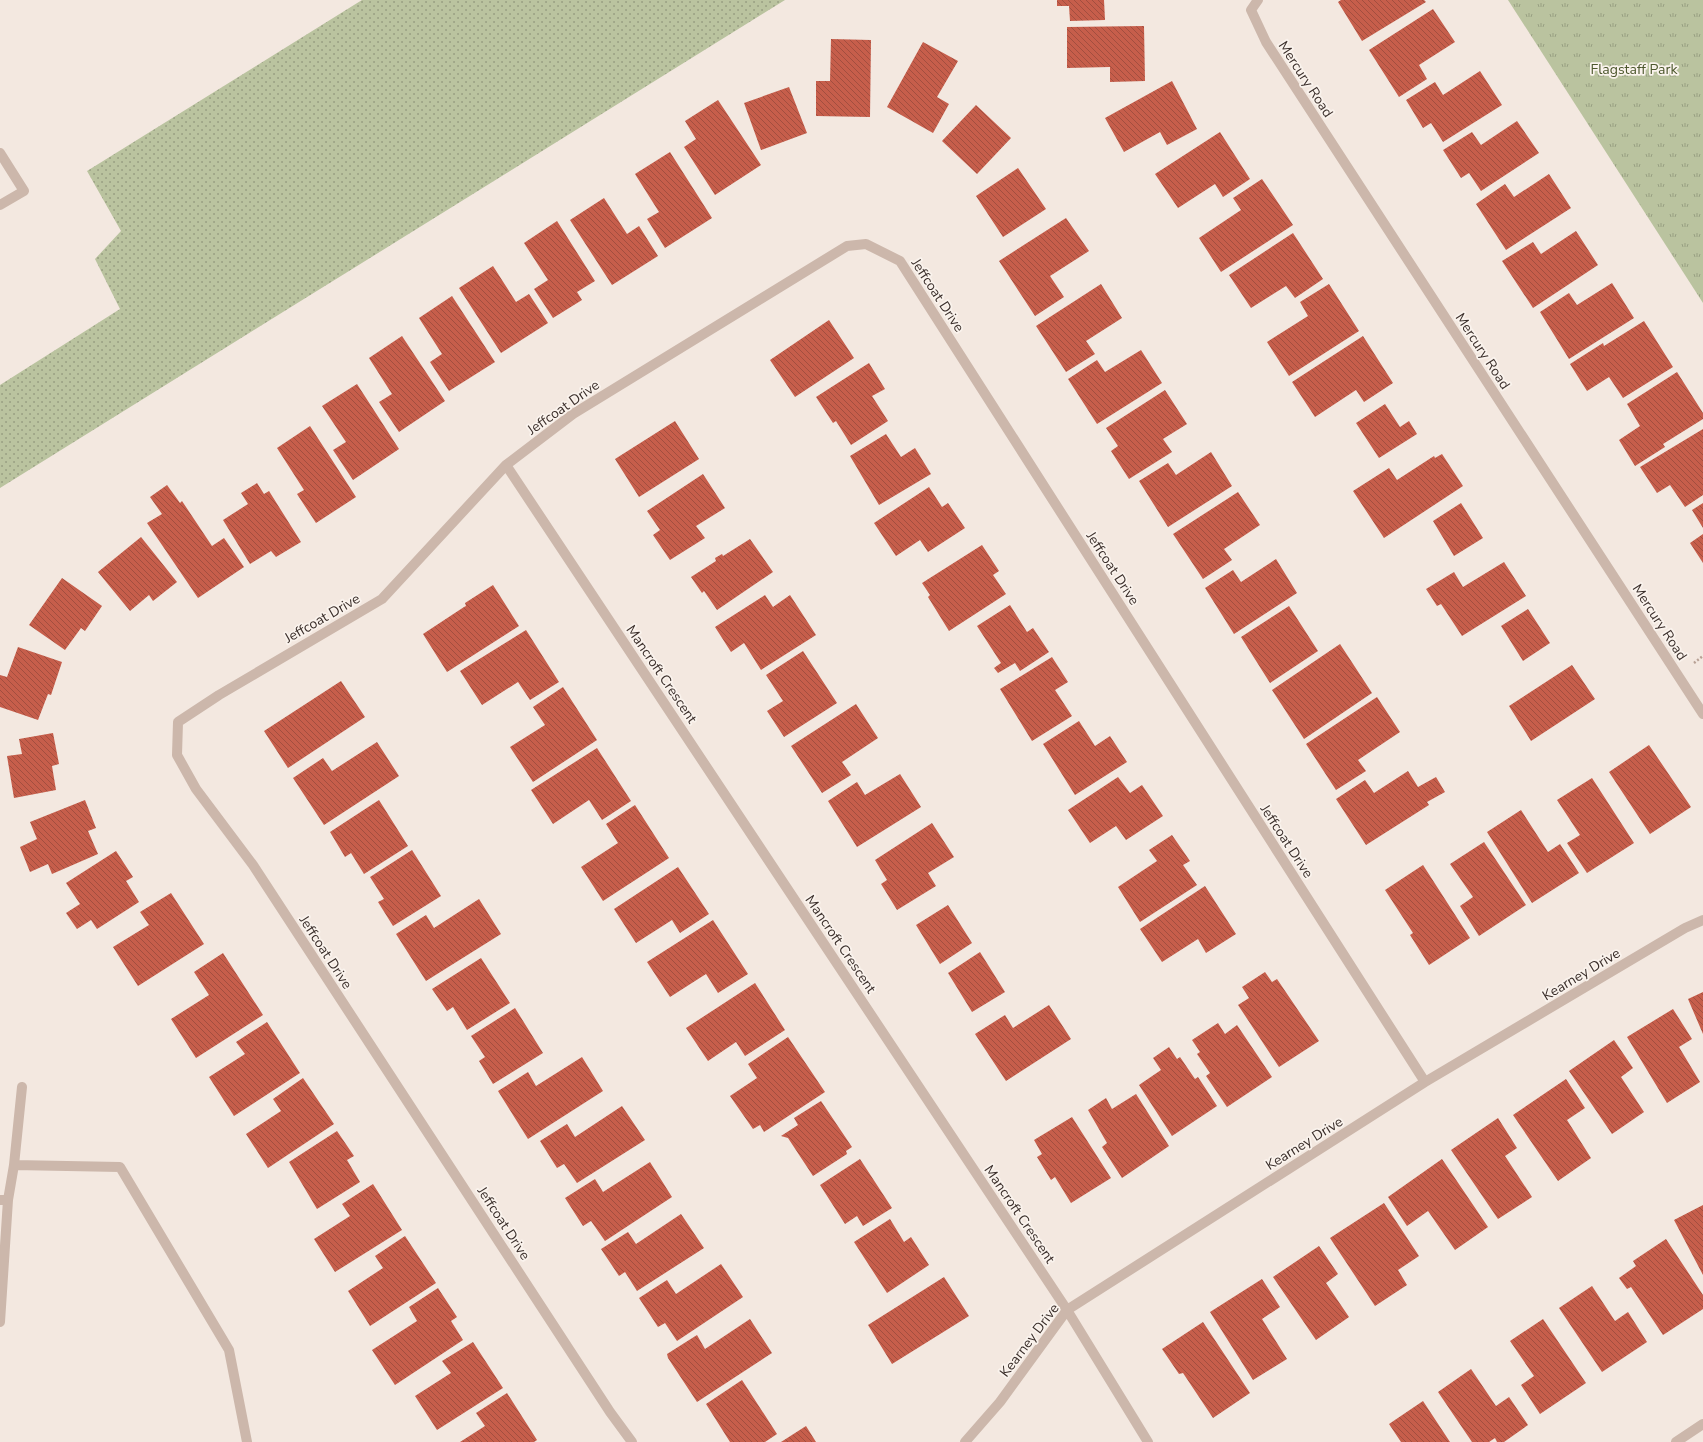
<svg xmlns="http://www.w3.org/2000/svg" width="1703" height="1442" font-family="'Nunito Sans',sans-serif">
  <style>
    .grass { fill: url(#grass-dots) }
    .park { fill: url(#park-tufts) }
    .building { fill: url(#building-back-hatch) }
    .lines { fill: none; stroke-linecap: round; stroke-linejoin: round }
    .path { stroke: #b8a195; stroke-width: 2.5; stroke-dasharray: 2 2; stroke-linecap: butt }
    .service { stroke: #ccb7ab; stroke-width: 10 }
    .minor { stroke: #ccb7ab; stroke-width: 10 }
    .labels { text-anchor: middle; stroke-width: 3.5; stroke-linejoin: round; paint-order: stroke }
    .park-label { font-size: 14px; fill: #4d582e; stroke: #faf3ed }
    .street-label { font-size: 14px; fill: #3a2e2a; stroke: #faf3ed }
  </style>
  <defs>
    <pattern id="grass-dots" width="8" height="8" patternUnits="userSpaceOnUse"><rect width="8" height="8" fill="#bac39f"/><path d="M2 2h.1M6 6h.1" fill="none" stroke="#989f82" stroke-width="1.8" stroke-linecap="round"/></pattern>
    <pattern id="park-tufts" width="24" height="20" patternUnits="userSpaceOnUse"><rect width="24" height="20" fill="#bac39f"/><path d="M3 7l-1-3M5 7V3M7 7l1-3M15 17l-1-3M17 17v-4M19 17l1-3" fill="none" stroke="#989f82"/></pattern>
    <pattern id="building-back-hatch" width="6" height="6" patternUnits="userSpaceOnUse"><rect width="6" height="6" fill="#c65e4b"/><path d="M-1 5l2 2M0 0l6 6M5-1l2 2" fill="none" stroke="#a24e3f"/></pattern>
  </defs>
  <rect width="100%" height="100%" fill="#f3e8e0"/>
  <path class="grass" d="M362,0H785L0,488V385L120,309L95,259L121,231L87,171Z"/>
  <path class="park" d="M1508,0H1703V303Z"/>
  <path class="building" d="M1057,0H1104L1105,20L1070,21L1069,6H1057Z
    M1341,0H1424L1426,2L1362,41L1338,2Z
    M1433,9L1455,42L1419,65L1427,79L1399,97L1369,50Z
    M1144,26L1145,81L1110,82V67L1067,68V27Z
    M831,39L871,40L870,117L816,116V81H830Z
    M923,42L958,61L937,97L949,104L933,133L887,107Z
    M1480,71L1502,105L1443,142L1431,123L1423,128L1406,100L1435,82L1443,95Z
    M1172,81L1197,129L1167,145L1160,132L1124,152L1105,118Z
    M789,87L807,133L761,150L744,103Z
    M718,100L761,165L715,195L684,147L696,139L685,121Z
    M976,105L1011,138L977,174L942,141Z
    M1517,121L1539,153L1481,191L1469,173L1461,178L1443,150L1472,132L1481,145Z
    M1220,132L1250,179L1223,197L1215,184L1178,208L1155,174Z
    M670,152L712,218L665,248L647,219L659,212L635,174Z
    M1018,168L1046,209L1003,237L976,196Z
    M1549,174L1571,208L1506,250L1476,204L1505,184L1514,197Z
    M1262,179L1293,225L1221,272L1199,238L1241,210L1233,198Z
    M604,198L627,234L639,226L658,256L612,285L570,220Z
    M1066,218L1089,251L1050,276L1064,297L1035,316L999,261Z
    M557,221L595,281L577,292L582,300L553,318L534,289L548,280L524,243Z
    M1576,231L1598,265L1533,308L1502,261L1533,242L1541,254Z
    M1293,233L1323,279L1295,298L1286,286L1251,308L1229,275Z
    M493,266L516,302L529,294L548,323L501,353L459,288Z
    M1612,283L1634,318L1569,359L1540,312L1569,293L1577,305Z
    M1101,284L1122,318L1086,341L1095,354L1066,372L1036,326Z
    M1329,284L1359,331L1289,376L1267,342L1308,316L1300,302Z
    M452,296L495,362L449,391L430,362L442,354L419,318Z
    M829,320L854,358L795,397L770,360Z
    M1644,321L1673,367L1623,398L1609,377L1587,391L1570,364L1603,343L1604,346Z
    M402,336L445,401L399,432L379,402L392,394L369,358Z
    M1363,336L1393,383L1364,402L1356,390L1315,417L1292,382Z
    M1141,350L1162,383L1097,424L1068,379L1097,360L1105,372Z
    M869,363L885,389L872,396L888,421L851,445L836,421L833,423L831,420L816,397Z
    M1677,372L1703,413V419L1663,444L1665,447L1635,466L1619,440L1640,426L1627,404Z
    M357,384L399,449L353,480L333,450L346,442L322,406Z
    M1165,390L1187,424L1163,439L1172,452L1129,479L1111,451L1118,446L1106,428Z
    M1385,404L1400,427L1409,421L1417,434L1379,458L1356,423Z
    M675,421L699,459L639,497L615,459Z
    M310,426L356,497L316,523L297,494L304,490L277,448Z
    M1703,429V495L1685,507L1670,485L1657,493L1640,467Z
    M886,434L901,457L915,448L931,474L879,505L850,456Z
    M1211,452L1232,486L1168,527L1139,481L1168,463L1176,475Z
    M1442,454L1463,486L1384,538L1353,491L1389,468L1397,480L1434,456L1435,458Z
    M703,474L725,508L696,526L705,538L670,560L653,535L660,530L647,511Z
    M257,483L264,494L269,491L301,542L276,557L271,551L250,564L223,520L248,504L241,493Z
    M167,485L180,503L182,501L212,546L224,538L244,567L198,598L147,523L162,514L150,497Z
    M929,487L942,507L948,503L965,528L928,552L920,540L896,556L874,523Z
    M1238,492L1260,525L1224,549L1232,560L1203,579L1173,534Z
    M1461,503L1483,538L1454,556L1433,521Z
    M1703,503V528L1692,510Z
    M1703,534V563L1690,543Z
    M141,537L177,582L153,601L149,595L130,611L98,572Z
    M750,539L773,572L717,610L704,591L702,593L691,577L716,561L715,558L722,554L723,556Z
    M982,545L999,571L993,575L1006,594L949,631L928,597L930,595L922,583Z
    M1276,559L1297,593L1234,634L1205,588L1233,570L1241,582Z
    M1504,562L1526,596L1462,636L1441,604L1437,606L1426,589L1454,572L1463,587Z
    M62,578L102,606L85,631L81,628L65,650L29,625Z
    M493,585L519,626L447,672L423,634L464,607L466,606L465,603Z
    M765,595L773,607L790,595L816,635L761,670L744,643L731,652L715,627Z
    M1010,605L1027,632L1033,628L1049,652L1020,671L1015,663L998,673L994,668L1001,663L977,626Z
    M1289,606L1318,651L1270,683L1241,637Z
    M1528,609L1550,643L1523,661L1501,626Z
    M526,630L559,682L530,700L518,682L482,705L460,671Z
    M1340,644L1372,693L1304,739L1272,690Z
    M18,647L62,662L51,695L48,694L38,720L0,707V675L7,677Z
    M803,651L837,703L784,737L767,711L783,701L766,675Z
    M1052,657L1068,682L1055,690L1072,716L1032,741L1000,689Z
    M1572,665L1595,699L1531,741L1509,706Z
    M341,681L365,717L288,768L264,731Z
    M563,687L597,740L533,782L510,747L545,725L533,707Z
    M1377,697L1400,732L1358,760L1366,771L1336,790L1306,744Z
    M856,704L878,738L842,762L851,775L822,793L791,746Z
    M1079,721L1095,746L1110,736L1127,762L1075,795L1043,744Z
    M53,733L59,764L52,766L56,790L14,798L7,756L22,754L19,739Z
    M377,742L399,776L324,825L293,778L323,758L332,771Z
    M1649,745L1691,807L1650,834L1609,772Z
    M597,748L631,801L602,820L589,800L553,824L531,790Z
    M1408,771L1418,787L1436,777L1445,792L1427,802L1429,805L1366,845L1336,799L1365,780L1374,793Z
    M900,774L921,807L857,847L828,801L857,782L865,795Z
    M1118,777L1130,793L1142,785L1163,816L1126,840L1116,826L1090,843L1068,810Z
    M1592,778L1634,843L1587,873L1567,843L1580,835L1557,800Z
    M85,800L96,828L88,831L98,854L52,874L48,864L30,872L20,847L37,839L30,822Z
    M379,800L408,846L364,874L351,853L345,857L330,832Z
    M635,805L669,858L603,901L581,867L618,843L606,824Z
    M1521,810L1548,852L1560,844L1579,873L1532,903L1487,832Z
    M932,823L954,857L928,873L936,886L897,910L881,884L887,880L875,860Z
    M1172,835L1190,861L1183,865L1197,885L1140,922L1118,887L1157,861L1149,850Z
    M1484,842L1526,905L1479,936L1460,906L1473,897L1450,864Z
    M412,850L441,896L393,926L378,902L384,899L370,877Z
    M116,851L133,877L126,881L139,902L97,929L91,920L77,929L66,913L80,904L66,883Z
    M1423,865L1470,938L1429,965L1410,935L1413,933L1385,890Z
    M678,867L709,914L680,933L672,920L636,943L614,909Z
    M1205,886L1236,934L1206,953L1198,939L1162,962L1140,929Z
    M171,893L204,944L138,986L113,947L149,925L140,912Z
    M479,899L501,934L426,981L396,934L426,915L434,928Z
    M948,905L972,943L940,964L916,925Z
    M713,920L748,974L718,993L706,974L670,997L647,962Z
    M980,952L1005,992L972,1012L948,973Z
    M223,953L263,1015L196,1058L171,1019L209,995L194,972Z
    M481,958L510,1003L467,1030L453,1007L447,1011L432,989Z
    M1265,972L1272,982L1277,979L1319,1041L1279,1067L1238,1005L1249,998L1242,987Z
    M755,983L785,1030L745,1056L736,1042L708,1061L686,1028Z
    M1703,992V1034L1688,999Z
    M1049,1005L1071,1039L1006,1081L975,1034L1005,1015L1013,1028Z
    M515,1008L543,1053L493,1084L479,1061L485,1057L471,1036Z
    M1673,1009L1692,1039L1679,1047L1700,1082L1667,1103L1627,1037Z
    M267,1022L300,1073L234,1116L209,1077L245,1054L236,1042Z
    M1218,1023L1225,1034L1237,1025L1272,1077L1227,1107L1206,1076L1210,1073L1197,1054L1200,1052L1192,1040Z
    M788,1037L825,1092L764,1132L760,1125L753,1129L730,1096L757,1078L748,1064Z
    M1614,1040L1633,1068L1621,1077L1644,1112L1612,1134L1569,1071Z
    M1169,1047L1177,1059L1180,1057L1195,1079L1198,1077L1217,1106L1172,1136L1139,1085L1161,1070L1153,1058Z
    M582,1057L603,1091L528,1139L498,1091L528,1072L536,1086Z
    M303,1078L334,1124L268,1168L246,1134L281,1111L273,1099Z
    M1566,1079L1585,1108L1567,1120L1591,1158L1558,1181L1513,1115Z
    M1136,1094L1169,1146L1122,1178L1102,1147L1107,1143L1088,1110L1106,1098L1112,1109Z
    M821,1101L852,1147L846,1151L847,1154L813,1176L788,1138L781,1136L798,1125L794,1118Z
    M622,1106L645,1140L577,1183L564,1164L557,1168L540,1141L567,1124L575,1137Z
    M1072,1117L1111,1178L1071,1203L1055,1177L1051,1180L1037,1157L1042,1154L1034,1140Z
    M1498,1118L1517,1148L1505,1156L1532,1197L1498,1219L1451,1150Z
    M337,1131L354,1156L347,1160L360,1182L317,1209L289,1162Z
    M860,1159L892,1208L863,1226L857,1216L845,1224L820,1185Z
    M1442,1159L1488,1227L1455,1250L1428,1211L1407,1226L1388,1197Z
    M650,1162L672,1197L605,1241L591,1221L583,1226L565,1198L595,1179L603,1192Z
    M373,1184L402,1230L335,1272L314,1239L350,1216L342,1204Z
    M1384,1203L1419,1256L1398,1270L1407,1285L1375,1306L1330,1238Z
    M1703,1205V1275L1674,1220Z
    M681,1214L704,1248L637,1291L625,1272L619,1276L601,1249L628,1232L636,1244Z
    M890,1219L904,1242L911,1237L929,1265L887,1293L854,1242Z
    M405,1236L436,1283L370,1326L348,1291L383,1268L375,1256Z
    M1666,1239L1703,1295V1309L1663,1335L1631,1287L1627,1289L1619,1278L1636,1266L1633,1261Z
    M1319,1246L1338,1274L1326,1283L1349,1317L1316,1340L1273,1277Z
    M721,1264L743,1297L677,1341L665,1323L658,1327L639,1298L667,1280L676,1294Z
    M944,1277L969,1316L892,1364L868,1325Z
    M1262,1279L1280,1307L1262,1319L1287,1359L1253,1380L1210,1312Z
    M1592,1286L1615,1321L1628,1312L1647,1342L1602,1372L1559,1308Z
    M438,1288L457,1317L451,1321L463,1340L395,1385L372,1350L417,1321L409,1307Z
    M750,1319L772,1353L697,1402L668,1358L667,1354L697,1335L705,1349Z
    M1543,1319L1586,1383L1540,1414L1521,1385L1534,1376L1510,1341Z
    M1203,1322L1250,1393L1213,1418L1183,1373L1179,1374L1162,1349Z
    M473,1342L503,1388L437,1430L415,1396L451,1373L442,1361Z
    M1471,1369L1496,1406L1509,1397L1528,1425L1504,1442H1497L1495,1438L1489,1442H1472L1438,1392Z
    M742,1380L777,1434L765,1442H730L706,1404Z
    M507,1393L537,1440L534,1442H460L485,1426L476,1413Z
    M1423,1401L1450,1442H1401L1389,1424Z
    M806,1426L816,1442H781Z"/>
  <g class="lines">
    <path class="path" d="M1694,663L1703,656"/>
    <path class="service" d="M0,153L24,191L0,205
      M14,1165L22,1087
      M0,1200H8L0,1322
      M8,1200L14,1165L120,1167L229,1350L247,1442"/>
    <path class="minor" d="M1258,0L1251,10L1266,42L1703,714
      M506,465L1067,1310L1148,1442
      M632,1442L610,1412L253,865L196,789L177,755L178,722L219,695L382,599L506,465L573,414L847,246L866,244L900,261L1425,1082
      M965,1442L1000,1402L1067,1310L1425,1082L1685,928L1703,920
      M1676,1442L1703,1424"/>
  </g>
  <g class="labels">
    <g class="park-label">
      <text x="1634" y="74">Flagstaff Park</text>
    </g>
    <g class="street-label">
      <text transform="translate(1306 79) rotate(57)" y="5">Mercury Road</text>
      <text transform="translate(938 295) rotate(57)" y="5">Jeffcoat Drive</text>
      <text transform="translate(1483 351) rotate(57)" y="5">Mercury Road</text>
      <text transform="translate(563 407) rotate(-35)" y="5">Jeffcoat Drive</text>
      <text transform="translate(1113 568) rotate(57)" y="5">Jeffcoat Drive</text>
      <text transform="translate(322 618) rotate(-30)" y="5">Jeffcoat Drive</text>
      <text transform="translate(1660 622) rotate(57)" y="5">Mercury Road</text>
      <text transform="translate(662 674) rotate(56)" y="5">Mancroft Crescent</text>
      <text transform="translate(1287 841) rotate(57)" y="5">Jeffcoat Drive</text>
      <text transform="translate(841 944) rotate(56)" y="5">Mancroft Crescent</text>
      <text transform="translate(326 952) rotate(57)" y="5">Jeffcoat Drive</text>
      <text transform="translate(1581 974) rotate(-31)" y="5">Kearney Drive</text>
      <text transform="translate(1304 1143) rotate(-32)" y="5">Kearney Drive</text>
      <text transform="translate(1020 1214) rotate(56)" y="5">Mancroft Crescent</text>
      <text transform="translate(504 1223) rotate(57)" y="5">Jeffcoat Drive</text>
      <text transform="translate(1029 1340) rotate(-53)" y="5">Kearney Drive</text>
    </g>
  </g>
</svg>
